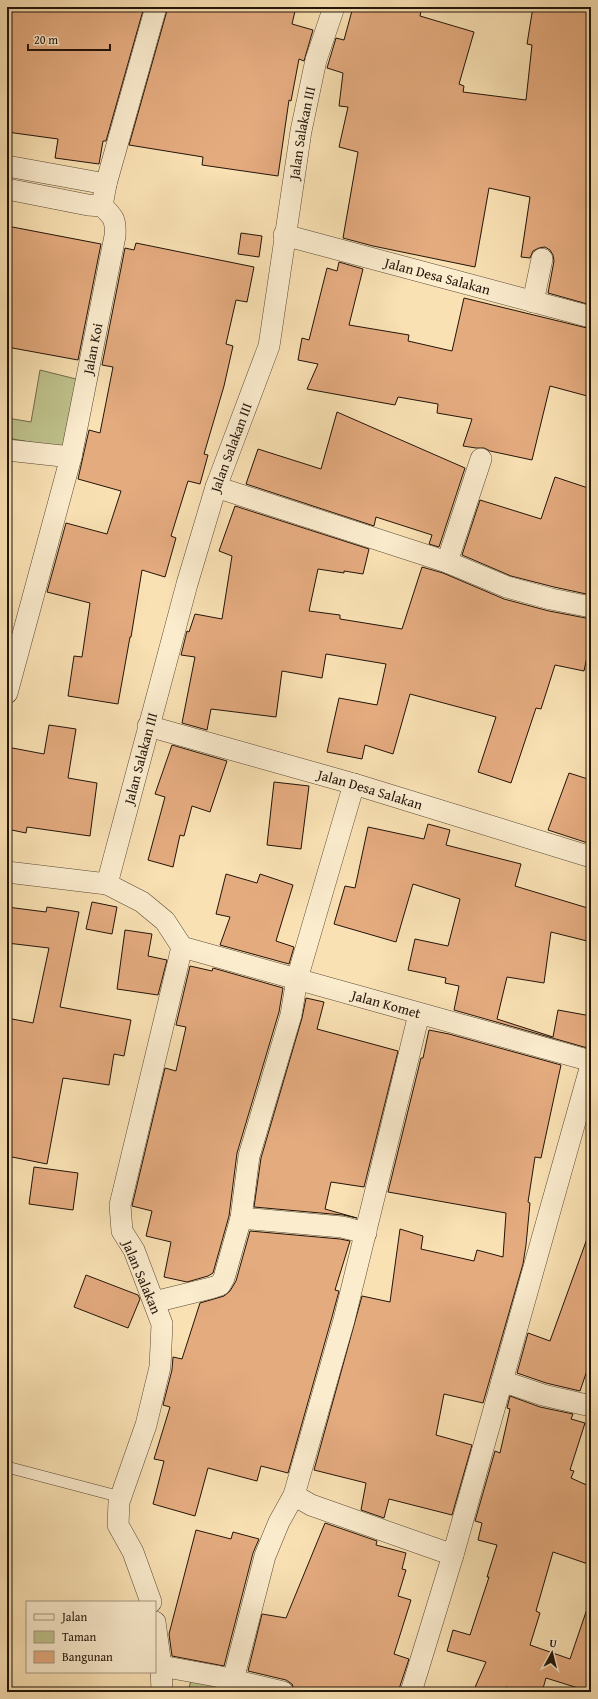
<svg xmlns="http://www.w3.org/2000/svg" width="598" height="1699" font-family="'Gentium Book Plus',serif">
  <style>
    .green { fill: #bfc28c; stroke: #706b4a }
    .building { fill: #e4ab7f; stroke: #221409 }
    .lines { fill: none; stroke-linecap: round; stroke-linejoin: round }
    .lane-casing { stroke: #584734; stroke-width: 12 }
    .street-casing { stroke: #584734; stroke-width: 22 }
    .lane { stroke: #fbecce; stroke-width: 11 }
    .street { stroke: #fbecce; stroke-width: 21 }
    .labels { text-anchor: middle; stroke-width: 3; stroke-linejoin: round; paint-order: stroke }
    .street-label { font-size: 14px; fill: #221409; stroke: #fbecce }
  </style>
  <rect width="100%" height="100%" fill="#f9e1b3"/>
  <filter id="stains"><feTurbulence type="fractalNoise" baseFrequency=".005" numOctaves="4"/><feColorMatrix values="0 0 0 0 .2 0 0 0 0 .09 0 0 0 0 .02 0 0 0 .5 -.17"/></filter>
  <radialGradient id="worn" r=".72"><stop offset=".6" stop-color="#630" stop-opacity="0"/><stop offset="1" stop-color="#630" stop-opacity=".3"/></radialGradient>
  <path class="green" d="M40,370L80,380L65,448L7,438V418L31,422Z
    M193,1672L280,1692H188Z"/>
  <path class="building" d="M7,7H144L106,141H103L99,164L55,158L58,139L7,132Z
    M168,7H296L292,24L313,30L304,61L299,59L291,101L289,100L278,176L202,165L203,157L129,145Z
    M353,7H407L421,11L420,16L474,32L459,84L464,86L463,92L526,100L532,45L527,44L533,7H591V305L548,293L554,261L553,255L550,250L545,247L539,248L533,251L530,258L521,257L530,197L489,188L475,267L373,246L343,238L358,152L339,147L348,107L339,106L343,73L327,68L336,38L344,40Z
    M7,226L101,244L78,360L7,347Z
    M241,233L262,236L259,257L238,254Z
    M136,243L254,267L247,302L236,300L226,344L233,346L224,386L204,454L208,455L200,484L188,481L171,536L176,538L165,577L142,570L131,637H130L118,704L68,696L74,656L82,657L90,603L47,592L66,523L107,534L121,491L78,479L89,430L100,433L113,367L102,365L125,248L134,250Z
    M339,262L363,269L349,325L409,335L408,341L452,351L464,298L591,329V397L550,386L532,460L490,451L484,448H476L463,446L472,419L437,413L438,404L398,397L395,405L307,389L318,364L298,360L302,338L309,340L327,268L337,271Z
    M337,412L465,468L439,547L429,544L432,535L376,517L374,526L246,484L258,449L321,469Z
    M555,477L591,489V595L554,587L511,576L462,555L480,500L541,519Z
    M235,506L369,549L363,574L344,571V573L318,569L309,611L340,615V619L402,629L422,567L443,573L504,599L549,611L591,619V639L584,671L555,665L541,709L536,708L511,783L478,772L496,717L410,694L393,754L365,745L362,759L327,752L339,698L377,705L386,664L326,654L322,678L282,671L276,717L211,709L207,730L182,723L195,657L181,655L187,631L189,632L195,614L222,619L232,556L219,551Z
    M49,725L76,729L68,778L97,783L90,836L27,827L26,833L7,829V747L44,754Z
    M172,745L227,761L210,812L192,806L184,836L180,835L173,867L148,860L165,797L155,794Z
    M569,773L591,780V844L548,830Z
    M274,782L309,786L301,849L267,845Z
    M428,824L450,830L446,845L521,864L515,886L591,909V942L551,932L544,983L507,977L497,1019L553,1037L558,1010L591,1016V1049L454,1010L459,986L445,983L446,978L408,970L415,939L448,946L460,899L413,884L396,942L334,924L345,886L355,888L368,827L424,839Z
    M226,874L257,883L260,874L293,885L276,941L294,947L289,964L220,945L230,917L216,914Z
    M92,902L117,907L112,934L86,929Z
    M7,907L46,912L47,907L79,912L60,1007L131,1020L124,1056L114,1054L109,1085L63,1078L47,1164L7,1156V1018L33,1023L49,948L7,943Z
    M125,930L152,934L148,956L167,960L158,995L117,989Z
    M190,966L212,971L213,968L283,988L279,1012L237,1153L229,1216L213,1273L208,1276L187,1282L164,1277L171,1242L146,1236L152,1211L132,1206L165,1068L176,1071L186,1027L176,1025Z
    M306,998L324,1002L317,1029L398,1051L364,1187L331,1182L325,1209L357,1218L343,1215L254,1207L261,1158L302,1018Z
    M429,1030L449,1034L561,1065L541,1158L535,1157L528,1202L530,1203L526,1245L523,1264L483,1403L444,1394L436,1435L472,1445L452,1515L389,1499L384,1518L361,1510L366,1483L314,1470L362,1296L390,1302L400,1229L423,1236L421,1249L474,1261L477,1250L503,1257L506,1213L388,1192L421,1058H423Z
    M34,1167L78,1173L73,1210L29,1204Z
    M250,1231L340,1239L350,1241L335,1290L339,1291L332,1317L288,1473L261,1466L257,1481L208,1468L195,1516L153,1504L164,1461L154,1459L170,1407L163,1405L172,1370L173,1357L182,1359L200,1303L224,1296L230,1291L236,1281Z
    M588,1236H591V1359L580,1391L546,1383L517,1373L528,1333L550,1341Z
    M86,1275L138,1295L140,1299L128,1328L74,1307Z
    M510,1396L540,1407L573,1414L571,1419L585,1423L570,1470L574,1471L571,1478L591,1487V1565L553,1552L536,1611L540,1613L530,1645L570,1659L587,1609L591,1610V1692L546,1678L542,1692H526L506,1687L504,1692H473L486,1662L447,1651L453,1630L470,1635L489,1577H487L497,1545L478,1540L482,1523L475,1521L495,1451L500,1453L510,1409L507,1408Z
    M325,1523L377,1541L376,1545L406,1553L402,1569L406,1570L398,1596L411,1600L394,1654L409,1659L398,1692H295L292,1684L286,1680L248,1671L262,1614L286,1618Z
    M196,1530L231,1539L233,1532L259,1539L253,1553L224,1666L172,1656L169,1634Z"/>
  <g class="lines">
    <defs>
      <path id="lane" d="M7,1467L121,1497"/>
      <g id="street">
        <path d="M7,166L106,184"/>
        <path d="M7,189L88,205L102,206"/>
        <path id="s1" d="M284,235L591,317"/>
        <path d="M533,302L542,259"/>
        <path d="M7,450L71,457"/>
        <path d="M216,487L447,562L507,587L551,599L591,607"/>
        <path d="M447,562L481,459"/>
        <path id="s2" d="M7,693L71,457L115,236C116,220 114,217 102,206L106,184L156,7"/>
        <path id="s3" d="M148,726L354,784L591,857"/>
        <path d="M7,872L107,884L142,902L165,921L182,947"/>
        <path id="s4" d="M107,884L187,584L216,487L269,346L301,131L316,60L334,7"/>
        <path id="s5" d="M182,947L591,1061"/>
        <path d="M241,1218L342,1227L366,1233"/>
        <path d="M154,1302L211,1288L220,1285L224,1278L241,1218L249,1156L291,1015L297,979L354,784"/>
        <path d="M502,1381L543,1395L591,1406"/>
        <path d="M294,1495L311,1505L453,1555"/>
        <path d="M151,1602L133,1552L118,1525L119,1502L146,1425L160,1367L162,1324L134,1250L122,1231L120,1205L182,947"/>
        <path d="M155,1622L161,1666L162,1692"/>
        <path d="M161,1666L216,1676L283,1692"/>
        <path d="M233,1680L265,1556L279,1522L294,1495L344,1320L419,1014"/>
        <path d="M411,1692L453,1555L591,1065"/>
      </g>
    </defs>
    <use href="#lane" class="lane-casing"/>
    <use href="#street" class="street-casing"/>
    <use href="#lane" class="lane"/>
    <use href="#street" class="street"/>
  </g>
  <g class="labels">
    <g class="street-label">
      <text dy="5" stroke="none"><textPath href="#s4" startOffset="778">Jalan Salakan III</textPath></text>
      <text dy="5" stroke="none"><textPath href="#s1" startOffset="159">Jalan Desa Salakan</textPath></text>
      <text dy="5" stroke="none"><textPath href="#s2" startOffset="355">Jalan Koi</textPath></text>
      <text dy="5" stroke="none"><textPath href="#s4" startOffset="454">Jalan Salakan III</textPath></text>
      <text dy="5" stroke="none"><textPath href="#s4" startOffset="130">Jalan Salakan III</textPath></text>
      <text dy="5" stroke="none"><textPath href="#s3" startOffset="231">Jalan Desa Salakan</textPath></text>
      <text dy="5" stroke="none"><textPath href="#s5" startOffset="212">Jalan Komet</textPath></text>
      <text transform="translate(142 1277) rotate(67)" y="5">Jalan Salakan</text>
    </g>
  </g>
  <rect width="598" height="1699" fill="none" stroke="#f9e1b3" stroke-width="24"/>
  <rect x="8" y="8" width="582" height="1683" fill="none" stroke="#221409" stroke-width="2"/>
  <rect x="12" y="12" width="574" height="1675" fill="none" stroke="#221409"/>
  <rect x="26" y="1601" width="130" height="72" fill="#fbecce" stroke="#a4967f"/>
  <rect x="34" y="1614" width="20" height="6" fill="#fbecce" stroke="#a4967f"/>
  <text x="62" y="1621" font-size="12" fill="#221409">Jalan</text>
  <rect x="34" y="1631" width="20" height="12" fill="#bfc28c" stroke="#a4967f"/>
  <text x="62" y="1641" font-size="12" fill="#221409">Taman</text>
  <rect x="34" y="1651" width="20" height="12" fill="#e4ab7f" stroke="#a4967f"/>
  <text x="62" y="1661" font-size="12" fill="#221409">Bangunan</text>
  <g transform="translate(552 1653) rotate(7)" stroke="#fbecce" stroke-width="3" paint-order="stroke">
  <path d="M0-3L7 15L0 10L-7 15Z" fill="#221409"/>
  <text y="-6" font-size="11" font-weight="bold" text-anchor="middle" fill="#221409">U</text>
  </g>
  <path d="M28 44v6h82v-6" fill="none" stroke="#221409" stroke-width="2"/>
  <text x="34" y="44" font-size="12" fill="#221409" stroke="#fbecce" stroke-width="3" paint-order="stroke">20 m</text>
  <rect width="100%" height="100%" filter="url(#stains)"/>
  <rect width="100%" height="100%" fill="url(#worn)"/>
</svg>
